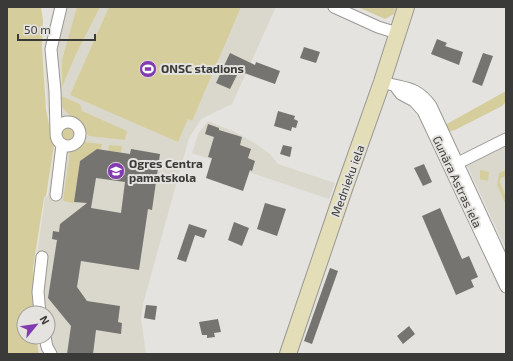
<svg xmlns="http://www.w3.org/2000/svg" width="513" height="361" font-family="'Exo 2',sans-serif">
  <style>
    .built { fill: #dad8cc }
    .green { fill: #d6cd9d }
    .building { fill: #757470; fill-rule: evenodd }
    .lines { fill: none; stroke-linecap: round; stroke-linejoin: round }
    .street-casing { stroke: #999894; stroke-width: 13 }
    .secondary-casing { stroke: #999894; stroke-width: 18 }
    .street { stroke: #fff; stroke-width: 11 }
    .secondary { stroke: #e4deb8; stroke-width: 16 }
    .labels { text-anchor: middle; stroke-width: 4; stroke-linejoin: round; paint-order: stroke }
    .poi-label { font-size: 12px; font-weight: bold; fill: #3a3a38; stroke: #e4e3df; text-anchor: start }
    .street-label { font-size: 12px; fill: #3a3a38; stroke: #e4e3df }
  </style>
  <rect width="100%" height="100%" fill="#e4e3df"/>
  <path class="built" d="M54,7H276L232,104L201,119L189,138L143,304L141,318L146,354H48V313H35V269L45,198L48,196L55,145L48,111L44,47Z
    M208,121L235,132L256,144L270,154L278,164L335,183L329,199L192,153L198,134Z
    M506,146V249L467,165Z"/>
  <path class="green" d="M7,7H41L43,20L42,47L46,110L54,146L46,196L44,198L33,268V313H24V337H36L39,354H7Z
    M77,7H100L76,54L62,87V60Z
    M109,7H241L192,121L188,119L178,142L70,95Z
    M358,7H396L394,14L385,19Z
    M506,91V102L502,106L455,130L448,132L445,125Z
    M61,96L80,104L82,111L127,131L125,140L89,136L61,106Z
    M59 135a9 9 0 1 1 18 0a9 9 0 1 1-18 0Z
    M84,142L102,144L101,150L97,149L80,161L74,202V203L63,201L70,152Z
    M109,145L122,146L121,152L108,151Z
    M480,170L489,172L488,181L480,179Z
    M506,170V176L501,178L500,182L506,197V205L497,185L499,173Z"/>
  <path class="building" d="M437,39L447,43L445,46L463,52L459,65L431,54Z
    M304,47L320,52L316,63L300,58Z
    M230,53L255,65L256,62L280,71L275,84L239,71L230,89L216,83Z
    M483,53L493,56L482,86L472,82Z
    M278,111L295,116L294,119L298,121L296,128L292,127L291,131L274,126Z
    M208,124L219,128V130L242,137L240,145L251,149L248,158L255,161L252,171L250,170L243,191L206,178L212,158L208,157L214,137L205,134Z
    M283,145L292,147L290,157L280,154Z
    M97,149L130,154L131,149L160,154L152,210L148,209L139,270L81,261L77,287L87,301L120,306L118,322L122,323L121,334L96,330L93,354H67L71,326L48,298L57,240L52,239L53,231L59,232L60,224L87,203L74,202L80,161ZM96,178L125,182L121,213L91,208Z
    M424,164L432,182L423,186L414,168Z
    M265,203L286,209L277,236L257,229Z
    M440,208L462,259L469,256L478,277L471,280L474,287L456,295L422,216Z
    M234,222L249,228L242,246L228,240Z
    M189,224L207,230L204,238L195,235L186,262L177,259Z
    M330,268L338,271L312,344L304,341Z
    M146,305L157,306L155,320L144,318Z
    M218,319L221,332L214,333L215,337L207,338V335H202L199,322Z
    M409,326L415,334L403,344L397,336Z"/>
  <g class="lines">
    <defs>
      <path id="street" d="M334,7L378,27L397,33
        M382,82C404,89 416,85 431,106L506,268
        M395,86L401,94L414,101L423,111L506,287
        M56 134a12 12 0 1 1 24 0a12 12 0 1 1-24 0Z
        M56,131L55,91L51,49L61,7
        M458,163L506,139
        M56,195L62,145
        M40,313L38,292L42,257
        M45,337L47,347L51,354"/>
      <path id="secondary" d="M288,354L343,192L382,82L406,7"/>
    </defs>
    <use href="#street" class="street-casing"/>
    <use href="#secondary" class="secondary-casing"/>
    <use href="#street" class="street"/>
    <use href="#secondary" class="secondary"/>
  </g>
  <defs>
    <symbol id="stadium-disc" viewBox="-11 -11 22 22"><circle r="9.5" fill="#823caf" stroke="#e4e3df"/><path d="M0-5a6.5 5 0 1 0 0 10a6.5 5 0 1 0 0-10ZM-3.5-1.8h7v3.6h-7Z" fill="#fff"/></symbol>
    <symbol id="school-disc" viewBox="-11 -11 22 22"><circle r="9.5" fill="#823caf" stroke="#e4e3df"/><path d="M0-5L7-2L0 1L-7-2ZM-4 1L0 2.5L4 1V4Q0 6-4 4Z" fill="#fff"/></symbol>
  </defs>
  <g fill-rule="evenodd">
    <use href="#stadium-disc" x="138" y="59" width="20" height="20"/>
    <use href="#school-disc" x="106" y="161" width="20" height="20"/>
  </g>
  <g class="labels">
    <g class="poi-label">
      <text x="161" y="73">ONSC stadions</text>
      <text x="129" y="168">Ogres Centra<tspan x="129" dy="14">pamatskola</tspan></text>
    </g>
    <g class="street-label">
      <text transform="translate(348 181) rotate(-70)" y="4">Mednieku iela</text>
      <text transform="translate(457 182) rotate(65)" y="4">Gunāra Astras iela</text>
    </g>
  </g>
  <rect width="513" height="361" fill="none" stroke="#3a3a38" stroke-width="16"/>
  <g transform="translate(36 325) rotate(61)"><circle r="19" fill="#e4e3df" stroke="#a09f9c"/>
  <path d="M0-3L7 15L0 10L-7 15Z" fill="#823caf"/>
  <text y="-6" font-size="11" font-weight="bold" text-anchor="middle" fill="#3a3a38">N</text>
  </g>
  <path d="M18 34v6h77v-6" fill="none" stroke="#3a3a38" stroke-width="2"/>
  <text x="24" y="34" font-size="12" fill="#3a3a38" stroke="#e4e3df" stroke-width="3" paint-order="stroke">50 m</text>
</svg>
